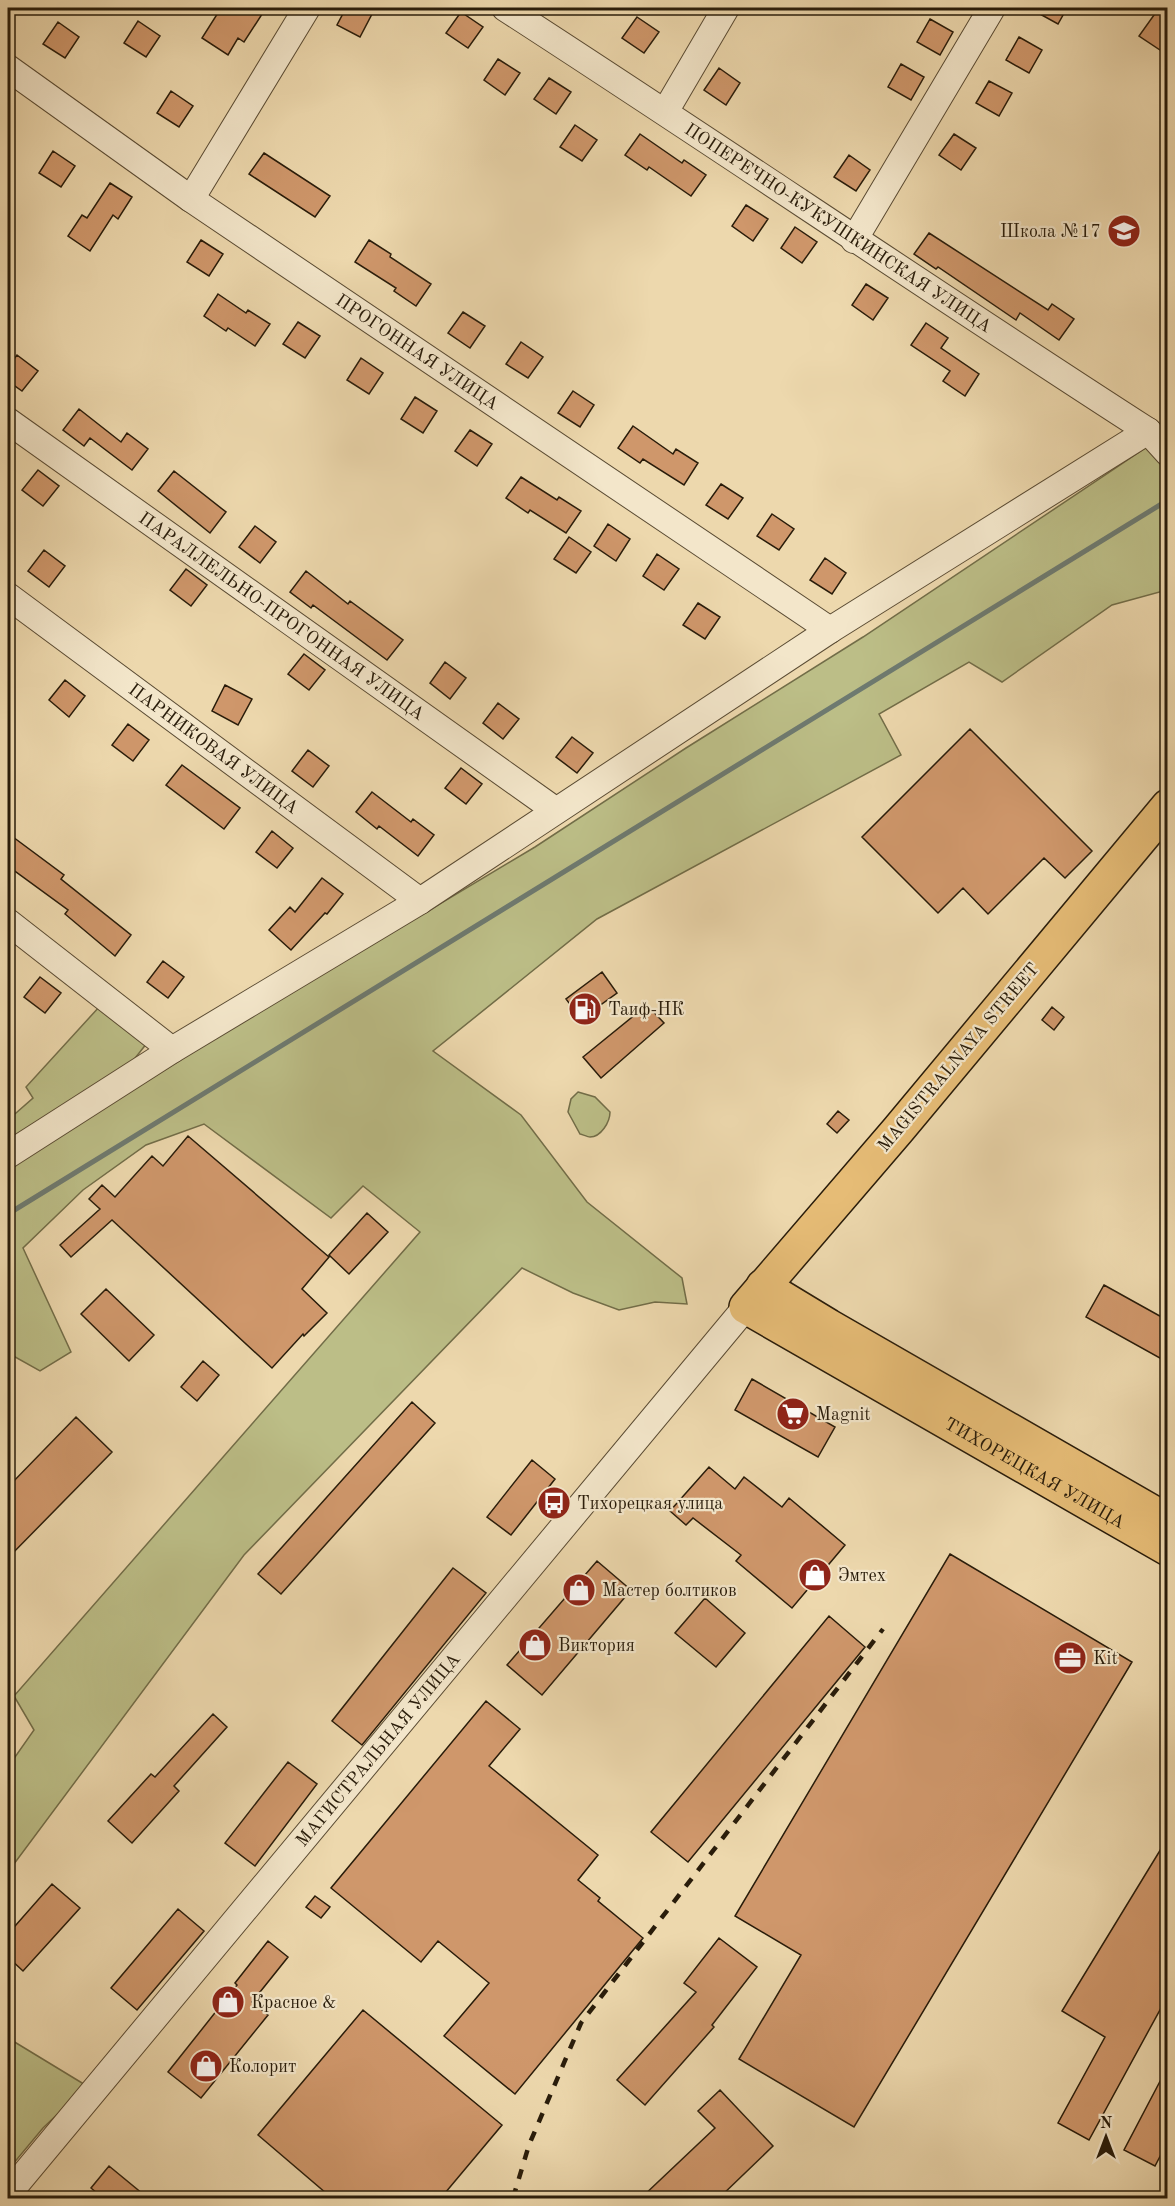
<svg xmlns="http://www.w3.org/2000/svg" width="1175" height="2206" font-family="'Old Standard TT',serif">
  <style>
    .green { fill: #bcbe87; stroke: #726d48; stroke-width: 1.5 }
    .lines { fill: none; stroke-linecap: round; stroke-linejoin: round }
    .stream { stroke: #6e7a70; stroke-width: 5 }
    .building { fill: #cf976b; stroke: #291c0a; stroke-width: 1.5 }
    .minor-casing { stroke: #5a4b33; stroke-width: 28 }
    .major-casing { stroke: #291c0a; stroke-width: 36 }
    .minor { stroke: #f3e6ca; stroke-width: 26 }
    .major { stroke: #e6bc76; stroke-width: 33 }
    .rail { stroke: #291c0a; stroke-width: 4.5; stroke-dasharray: 10 10; stroke-linecap: butt }
    .labels { text-anchor: middle; stroke-width: 4.5; stroke-linejoin: round; paint-order: stroke }
    .street-label { font-size: 18px; fill: #291c0a; stroke: #f3e6ca }
    .poi-label { font-size: 18px; fill: #291c0a; stroke: #f3e6ca; text-anchor: start }
  </style>
  <rect width="100%" height="100%" fill="#edd8ad"/>
  <filter id="stains"><feTurbulence type="fractalNoise" baseFrequency=".00333" numOctaves="4"/><feColorMatrix values="0 0 0 0 .2 0 0 0 0 .09 0 0 0 0 .02 0 0 0 .5 -.17"/></filter>
  <radialGradient id="worn" r=".72"><stop offset=".6" stop-color="#630" stop-opacity="0"/><stop offset="1" stop-color="#630" stop-opacity=".3"/></radialGradient>
  <path class="green" d="M1150,445L1167,466V590L1112,605L1002,682L969,662L879,714L901,755L597,919L433,1051L521,1115L587,1202L682,1278L687,1304L655,1302L619,1310L573,1293L522,1268L244,1555L8,1872V1767L34,1730L14,1696L420,1232L363,1186L331,1218L204,1124L146,1145L83,1190L23,1248L71,1352L40,1371L8,1353V1168L209,1042L535,847L686,748L863,637Z
    M100,1006L147,1043L132,1062L8,1149V1120L33,1098L26,1087Z
    M578,1092L595,1097L610,1112C610,1122 601,1137 590,1137C588,1137 581,1134 580,1134L568,1112L571,1099Z
    M8,2038L87,2086L43,2128L8,2170Z"/>
  <g class="lines">
    <path class="stream" d="M8,1214L1168,500"/>
  </g>
  <path class="building" d="M221,8H266L244,42L238,38L228,55L202,38Z
    M346,8H360L372,14L360,37L337,25Z
    M1029,8H1067L1058,24Z
    M1159,8H1167V45L1163,52L1139,36Z
    M461,12L483,27L468,48L446,33Z
    M637,17L659,32L644,53L622,38Z
    M930,19L953,32L940,55L917,42Z
    M138,21L160,36L146,57L124,43Z
    M58,22L79,37L65,58L43,44Z
    M1019,37L1042,50L1029,73L1006,60Z
    M498,59L520,73L505,95L484,80Z
    M901,64L924,77L911,100L888,87Z
    M719,68L740,83L726,105L704,90Z
    M549,78L571,92L556,114L534,99Z
    M989,81L1012,93L999,116L976,103Z
    M171,91L193,106L179,127L157,113Z
    M575,125L597,140L582,161L560,147Z
    M640,134L682,163L684,160L706,175L691,196L649,167L647,170L625,155Z
    M954,134L976,148L961,170L939,155Z
    M53,151L75,166L61,187L39,173Z
    M264,153L330,196L315,217L249,174Z
    M849,155L870,170L856,191L834,177Z
    M110,183L132,197L118,219L113,215L90,251L68,236L82,215L87,218Z
    M746,205L768,219L753,241L732,226Z
    M795,227L817,242L802,263L781,248Z
    M929,233L1048,310L1052,304L1074,319L1059,340L1020,313L1016,320L938,267L936,269L914,254Z
    M201,240L223,254L209,276L187,262Z
    M369,240L391,254L390,257L431,284L416,306L394,291L396,288L355,262Z
    M866,284L888,298L873,320L852,305Z
    M218,294L246,313L248,310L270,324L255,346L228,328L226,331L204,316Z
    M463,312L485,326L470,348L448,333Z
    M298,322L320,336L305,358L283,344Z
    M926,323L948,338L941,348L979,374L965,396L943,381L950,371L911,345Z
    M521,342L543,357L528,378L506,364Z
    M17,355L38,371L22,391L8,381V367Z
    M361,358L383,373L369,394L347,380Z
    M573,391L594,405L580,427L558,413Z
    M415,397L437,411L423,433L401,419Z
    M79,409L121,442L127,433L148,449L132,470L90,438L84,446L63,430Z
    M633,426L673,454L676,449L698,463L684,485L643,459L640,463L618,448Z
    M470,430L492,444L477,466L455,451Z
    M38,470L59,486L43,506L22,490Z
    M174,471L226,512L210,533L158,491Z
    M521,477L557,500L559,497L581,511L566,533L530,510L528,513L506,498Z
    M721,484L743,498L728,519L706,505Z
    M772,514L794,529L779,550L757,536Z
    M608,524L630,539L616,561L594,546Z
    M255,526L276,542L260,563L239,547Z
    M569,537L591,552L576,573L554,559Z
    M44,550L65,566L49,587L28,571Z
    M657,554L679,569L664,590L643,576Z
    M825,558L846,573L832,594L810,580Z
    M186,569L207,585L191,606L170,590Z
    M306,571L348,604L350,601L403,640L387,660L313,605L311,608L290,592Z
    M698,603L720,617L705,639L683,625Z
    M304,654L325,670L309,690L288,674Z
    M445,662L466,678L450,699L430,683Z
    M65,680L85,696L69,717L49,700Z
    M225,685L252,699L238,725L212,711Z
    M498,703L519,719L503,739L483,723Z
    M128,724L149,740L133,761L112,745Z
    M970,729L1092,851L1065,878L1044,858L988,914L963,888L938,913L862,837Z
    M572,737L593,753L577,773L556,757Z
    M308,750L329,766L313,787L292,771Z
    M182,765L240,808L224,829L166,785Z
    M461,768L482,784L466,804L445,788Z
    M372,792L411,822L413,819L434,835L418,856L379,826L377,829L356,812Z
    M272,831L293,848L277,868L256,852Z
    M13,837L64,875L61,879L131,935L115,956L65,914L68,910L8,866V844Z
    M322,878L343,894L327,914L325,913L291,950L269,930L290,907L295,912Z
    M163,961L184,977L168,998L147,982Z
    M602,972L617,993L581,1019L566,999Z
    M40,977L61,993L45,1013L24,997Z
    M647,1005L664,1023L601,1078L583,1057Z
    M1052,1007L1064,1017L1054,1030L1042,1020Z
    M838,1111L849,1120L837,1133L827,1124Z
    M188,1136L329,1257L302,1289L327,1313L304,1336L303,1334L272,1368L112,1220L71,1257L60,1245L100,1209L89,1199L102,1185L115,1197L152,1156L163,1166Z
    M367,1213L388,1232L349,1274L329,1255Z
    M1104,1285L1167,1320V1362L1086,1317Z
    M106,1289L154,1335L129,1361L81,1314Z
    M203,1361L219,1375L197,1401L181,1387Z
    M752,1379L835,1427L818,1457L735,1410Z
    M412,1402L435,1423L281,1594L258,1574Z
    M76,1417L112,1452L8,1558V1487Z
    M532,1460L555,1479L511,1535L487,1517Z
    M709,1467L735,1489L744,1477L782,1507L789,1498L845,1545L792,1608L736,1561L741,1555L693,1518L686,1525L670,1511Z
    M950,1554L1132,1662L854,2127L739,2059L801,1955L735,1916Z
    M597,1561L631,1590L542,1695L507,1665Z
    M453,1568L486,1593L362,1745L332,1721Z
    M705,1598L745,1633L716,1667L675,1633Z
    M829,1616L865,1647L688,1862L651,1832Z
    M486,1701L520,1729L489,1766L598,1855L578,1880L600,1898L598,1901L643,1938L515,2094L444,2036L489,1983L438,1941L421,1962L331,1888Z
    M213,1714L227,1727L174,1786L179,1791L132,1843L108,1821L151,1774L155,1777Z
    M288,1762L317,1784L255,1866L225,1843Z
    M1167,1839V1997L1089,2140L1058,2123L1105,2037L1062,2011Z
    M52,1884L80,1908L23,1971L8,1957V1934Z
    M315,1896L330,1907L321,1918L306,1907Z
    M178,1909L204,1931L137,2010L111,1988Z
    M719,1938L757,1967L712,2025L714,2027L645,2105L617,2080L696,1992L684,1983Z
    M268,1941L288,1957L252,2002L268,2015L201,2098L168,2072L237,1985L235,1983Z
    M363,2010L502,2125L440,2199H333L258,2135Z
    M1167,2068V2143L1155,2166L1124,2150Z
    M720,2090L773,2146L718,2199H640L715,2128L698,2111Z
    M109,2166L149,2199H104L91,2188Z"/>
  <g class="lines">
    <defs>
      <g id="minor">
        <path id="s1" d="M505,8C720,147 932,292 1148,431L1168,453"/>
        <path id="s2" d="M8,68L191,199L830,630"/>
        <path d="M665,112L726,8"/>
        <path d="M191,199L307,8"/>
        <path d="M854,240L992,8"/>
        <path id="s3" d="M8,421L555,810"/>
        <path id="s4" d="M8,596L420,901"/>
        <path d="M8,922L172,1050"/>
        <path d="M8,1155L172,1050L420,901L830,630L1148,431"/>
        <path id="s5" d="M8,2194L746,1307"/>
      </g>
      <g id="major">
        <path id="s6" d="M1168,806L898,1130L746,1307L1168,1549"/>
        <path d="M763,1286L829,1326L1168,1521"/>
      </g>
    </defs>
    <use href="#minor" class="minor-casing"/>
    <use href="#major" class="major-casing"/>
    <use href="#minor" class="minor"/>
    <use href="#major" class="major"/>
    <path class="rail" d="M513,2198L529,2145L581,2023L883,1629"/>
  </g>
  <defs>
    <symbol id="school-disc" viewBox="-11 -11 22 22"><circle r="9.5" fill="#8f2418" stroke="#f3e6ca"/><path d="M0-5L7-2L0 1L-7-2ZM-4 1L0 2.5L4 1V4Q0 6-4 4Z" fill="#fff"/></symbol>
    <symbol id="fuel-disc" viewBox="-11 -11 22 22"><circle r="9.5" fill="#8f2418" stroke="#f3e6ca"/><path d="M-5.5-6h7V0h2V4h1.3V-2.5L3-4.5l.8-.8L6-3V5H2.5V1h-1V6h-7ZM-4.2-4.7v3.2H.2V-4.7Z" fill="#fff"/></symbol>
    <symbol id="supermarket-disc" viewBox="-11 -11 22 22"><circle r="9.5" fill="#8f2418" stroke="#f3e6ca"/><path d="M-6-5.5h2.5l.6 2H6L4.5 2H-2.5L-4.4-4H-6ZM-1.5 3.2a1.3 1.3 0 1 0 .1 0ZM3 3.2a1.3 1.3 0 1 0 .1 0Z" fill="#fff"/></symbol>
    <symbol id="bus-disc" viewBox="-11 -11 22 22"><circle r="9.5" fill="#8f2418" stroke="#f3e6ca"/><path d="M-5-6H5V4H4V6H2V4H-2V6H-4V4H-5ZM-3.5-4V0h7V-4ZM-3.5 1.2v1.5H-2V1.2ZM2 1.2v1.5H3.5V1.2Z" fill="#fff"/></symbol>
    <symbol id="shop-disc" viewBox="-11 -11 22 22"><circle r="9.5" fill="#8f2418" stroke="#f3e6ca"/><path d="M-5-2.5h2.3a2.7 3.5 0 0 1 5.4 0H5L5.5 6h-11ZM-1.5-2.5h3a1.5 2.3 0 0 0-3 0Z" fill="#fff"/></symbol>
    <symbol id="office-disc" viewBox="-11 -11 22 22"><circle r="9.5" fill="#8f2418" stroke="#f3e6ca"/><path d="M-6-3h4V-5.5h4V-3h4V5H-6ZM-1-4.5V-3h2v-1.5ZM-6 0V1H6V0Z" fill="#fff"/></symbol>
  </defs>
  <g fill-rule="evenodd">
    <use href="#school-disc" x="1105" y="212" width="38" height="38"/>
    <use href="#fuel-disc" x="566" y="990" width="38" height="38"/>
    <use href="#supermarket-disc" x="774" y="1395" width="38" height="38"/>
    <use href="#bus-disc" x="535" y="1484" width="38" height="38"/>
    <use href="#shop-disc" x="796" y="1556" width="38" height="38"/>
    <use href="#shop-disc" x="560" y="1571" width="38" height="38"/>
    <use href="#shop-disc" x="516" y="1626" width="38" height="38"/>
    <use href="#office-disc" x="1051" y="1639" width="38" height="38"/>
    <use href="#shop-disc" x="209" y="1983" width="38" height="38"/>
    <use href="#shop-disc" x="187" y="2047" width="38" height="38"/>
  </g>
  <g class="labels">
    <g class="street-label">
      <text dy="6" stroke="none"><textPath href="#s1" startOffset="399">ПОПЕРЕЧНО-КУКУШКИНСКАЯ УЛИЦА</textPath></text>
      <text dy="6" stroke="none"><textPath href="#s2" startOffset="498">ПРОГОННАЯ УЛИЦА</textPath></text>
      <text dy="6" stroke="none"><textPath href="#s3" startOffset="336">ПАРАЛЛЕЛЬНО-ПРОГОННАЯ УЛИЦА</textPath></text>
      <text dy="6" stroke="none"><textPath href="#s4" startOffset="256">ПАРНИКОВАЯ УЛИЦА</textPath></text>
      <text transform="translate(958 1057) rotate(-50)" y="6">MAGISTRALNAYA STREET</text>
      <text dy="6" stroke="none"><textPath href="#s6" startOffset="988">ТИХОРЕЦКАЯ УЛИЦА</textPath></text>
      <text dy="6" stroke="none"><textPath href="#s5" startOffset="578">МАГИСТРАЛЬНАЯ УЛИЦА</textPath></text>
    </g>
    <g class="poi-label">
      <text x="1101" y="237" text-anchor="end">Школа №17</text>
      <text x="608" y="1015">Таиф-НК</text>
      <text x="816" y="1420">Magnit</text>
      <text x="577" y="1509">Тихорецкая улица</text>
      <text x="838" y="1581">Эмтех</text>
      <text x="602" y="1596">Мастер болтиков</text>
      <text x="558" y="1651">Виктория</text>
      <text x="1093" y="1664">Kit</text>
      <text x="251" y="2008">Красное &amp;</text>
      <text x="229" y="2072">Колорит</text>
    </g>
  </g>
  <rect width="1175" height="2206" fill="none" stroke="#edd8ad" stroke-width="30"/>
  <rect x="9" y="9" width="1157" height="2188" fill="none" stroke="#291c0a" stroke-width="3"/>
  <rect x="15" y="15" width="1145" height="2176" fill="none" stroke="#291c0a" stroke-width="1.5"/>
  <g transform="translate(1106 2137)" stroke="#f3e6ca" stroke-width="4.5" paint-order="stroke">
  <path d="M0-4.5L10 22L0 15L-10 22Z" fill="#291c0a"/>
  <text y="-9" font-size="16" font-weight="bold" text-anchor="middle" fill="#291c0a">N</text>
  </g>
  <rect width="100%" height="100%" filter="url(#stains)"/>
  <rect width="100%" height="100%" fill="url(#worn)"/>
</svg>
